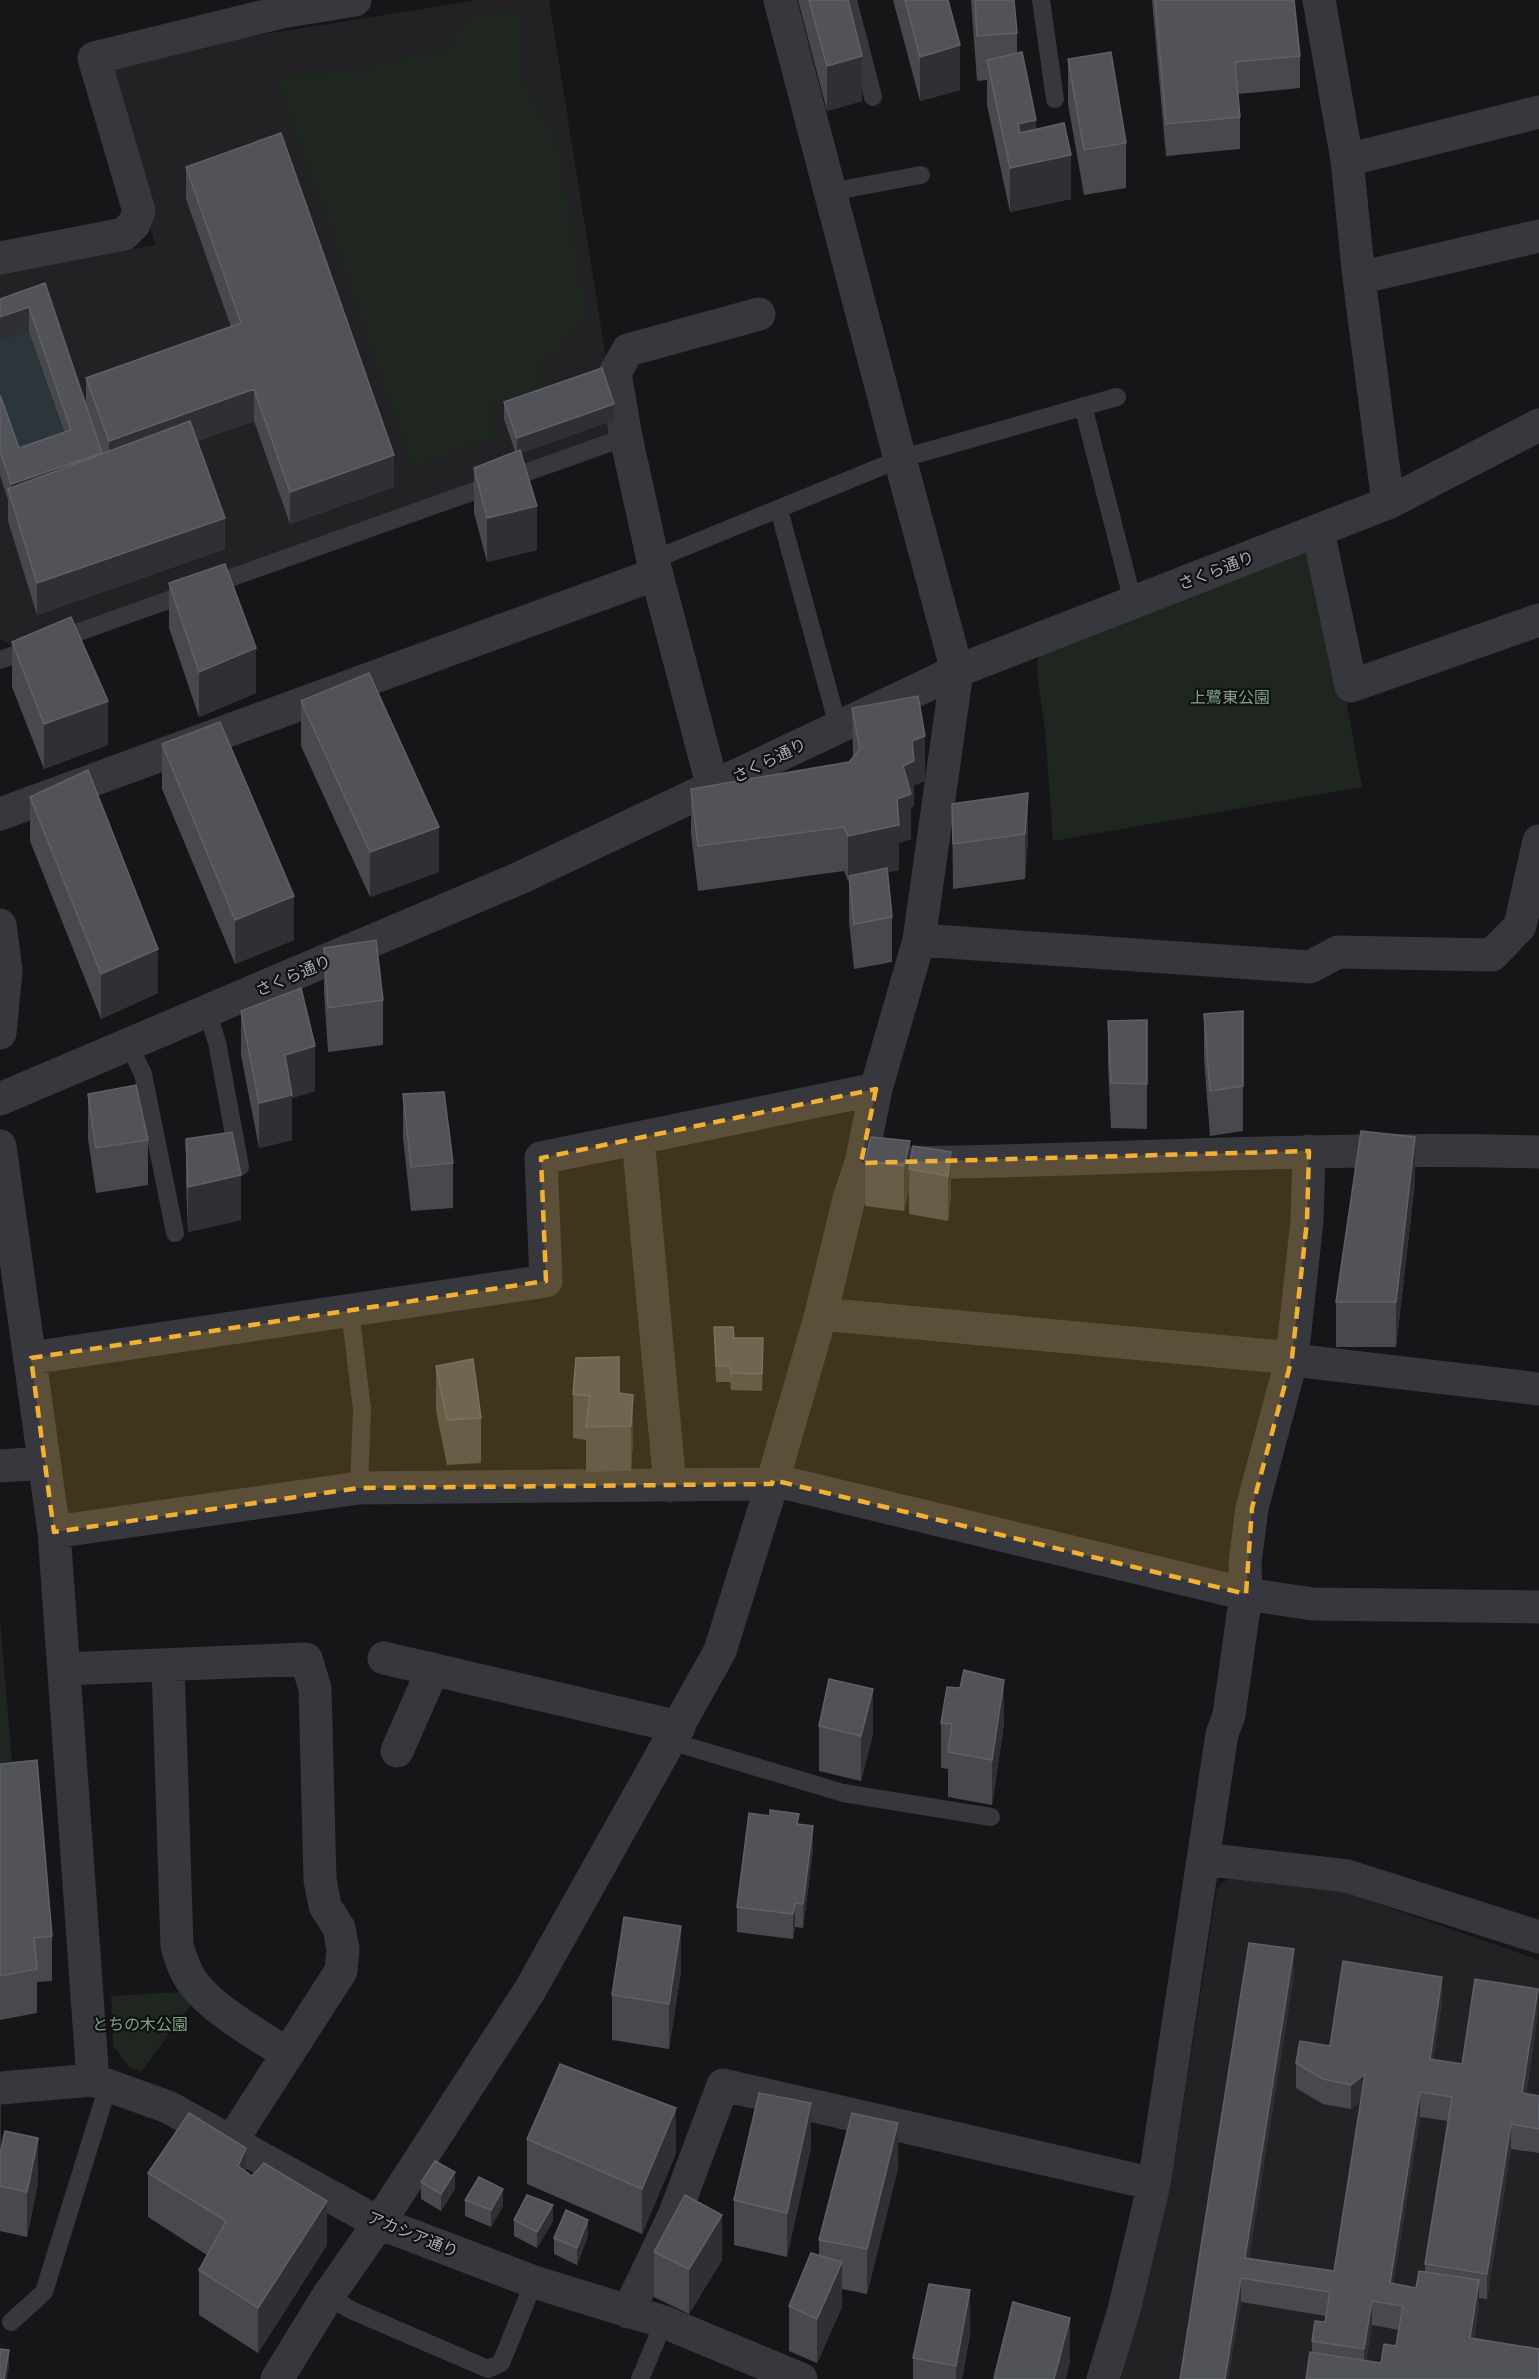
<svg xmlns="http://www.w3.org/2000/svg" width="1539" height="2379" font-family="Poppins,'Noto Sans JP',sans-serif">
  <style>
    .built { fill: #222225 }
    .green { fill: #1e261f }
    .water { fill: #2c353c }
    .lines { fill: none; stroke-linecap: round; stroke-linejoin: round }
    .service { stroke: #37383d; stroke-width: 18 }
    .minor { stroke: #37383d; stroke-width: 33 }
    .wall { fill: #47494d; fill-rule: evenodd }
    .shaded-wall { fill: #2f3033 }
    .building { fill: #525359; stroke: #5f6168; stroke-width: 1.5 }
    .marked { fill: #f2b134; fill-opacity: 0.2; stroke: #f2b134; stroke-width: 4.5; stroke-dasharray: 12 8; stroke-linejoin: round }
    .labels { text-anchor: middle; stroke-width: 4.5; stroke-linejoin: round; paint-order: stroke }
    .street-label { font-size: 16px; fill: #a8adb8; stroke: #111113 }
    .park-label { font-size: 16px; fill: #7fa381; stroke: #111113 }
  </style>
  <rect width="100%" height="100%" fill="#161618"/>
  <path class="built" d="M478,0H549L616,421L609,434L12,646L0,639V270L155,245L113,69L120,57Z
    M1229,1878L1345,1892L1539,1960V2379H1121L1175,2156L1217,1888Z"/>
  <path class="green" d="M521,8L522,82L556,136L587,313L557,354L542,361L543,389L489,408L497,437L412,467L276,75L345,72L448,48L469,14Z
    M1311,543L1345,693L1362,787L1053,841L1045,729L1038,683L1037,653Z
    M0,1619L12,1761L0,1763Z
    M181,1992L192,2003L141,2072L129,2067L113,2046L111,1996Z"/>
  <path class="water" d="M29,332L71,454L19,473L0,420V342Z"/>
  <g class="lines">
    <path class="service" d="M848,0L873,97
      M1041,0L1055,99
      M830,192L921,175
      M1083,406L1133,602
      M779,510L838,726
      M653,560L900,459L1117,397
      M0,660L626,437
      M207,1012L217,1042L240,1167
      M129,1045L143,1074L175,1233
      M350,1310L362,1409L359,1488
      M670,1741L843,1793L991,1817
      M328,2296L351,2310L488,2369L501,2363L534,2282
      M11,2322L44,2292L108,2086
      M640,2379L664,2322"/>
    <path class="minor" d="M1319,0L1347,160L1359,278L1388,503
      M1347,160L1539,112
      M0,258L124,234L134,224L139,211L94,58L282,12L355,0
      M1359,278L1539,236
      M1318,531L1351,686L1539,620
      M713,788L653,560L626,437L615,373L628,350L759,314
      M0,814L656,574
      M0,925L6,971L0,1033
      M919,940L1310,967L1338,952L1492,955L1520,926L1539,841
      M0,1099L522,877L957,671L1388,503L1539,425
      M638,1138L670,1486
      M0,1146L54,1532L93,2080
      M908,1163C1118,1160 1328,1146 1539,1152
      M821,1314L1292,1358L1310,1362L1539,1389
      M31,1358L546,1281L541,1158L876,1089
      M0,1466L44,1463
      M773,1480L1246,1594L1313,1604L1539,1607
      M54,1532L359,1488L772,1484
      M384,1658L679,1727
      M168,1665L177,1946C181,1959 185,1973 194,1984C214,2011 259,2035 287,2054
      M64,1669L306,1659L315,1688L320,1880L325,1906L339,1928L343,1949L341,1971L231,2142
      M397,1751L433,1669
      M1204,1859L1347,1876L1539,1937
      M0,2088L93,2080L168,2107L379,2223L534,2282L664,2322L801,2379
      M628,2312L674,2216L723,2085L1154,2184
      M277,2379L328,2296L379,2223L530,1990L720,1651L772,1484L821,1314L849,1199L861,1163L876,1089L919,940L957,671L900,459L780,0
      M1103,2379L1124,2310L1154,2184L1222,1734L1229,1715L1246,1594L1245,1563L1252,1508L1292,1358L1307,1221L1309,1151"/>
  </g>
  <path class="wall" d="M798,0H848L862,101L827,111Z
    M893,0H948L960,90L920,101Z
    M971,0H1014L1017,33V54L1036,129L1071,199L1010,212L987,105V80L977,81Z
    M1152,0H1294L1300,56V88L1238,94L1240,117V149L1166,156Z
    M1068,59L1126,143V188L1084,195L1068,104Z
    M186,167L394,487L290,524L254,421L197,441L225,549L37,615L8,521V500L0,475V395L19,448L64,432L29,332L0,342L45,283L86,405V378L231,327L186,199Z
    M504,402L614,420L521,453L537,550L487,562L474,513V468L515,451L504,419Z
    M169,583L256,693L199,717L169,628Z
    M12,642L108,745L44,769L12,687Z
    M301,701L439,872L370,897L301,746Z
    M852,708L925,781L914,785V806L911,807V839L899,843V870L888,872L892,917V962L854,969L849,921V881H848L844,871L698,891L691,834V789L849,762L853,757Z
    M162,744L294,940L235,964L162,789Z
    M1028,793V837L1025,879L953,889L952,804Z
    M30,797L158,993L101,1019L30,841Z
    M324,948L383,1000V1045L328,1052L324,993Z
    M241,1011L315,1091L292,1098V1140L259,1148L241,1055Z
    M1243,1011V1131L1210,1136L1204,1059V1014Z
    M1108,1021L1147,1084V1129L1111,1128L1108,1066Z
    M88,1094L148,1140V1185L96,1193L88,1139Z
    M403,1094L453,1163V1208L411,1211L403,1138Z
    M186,1139L241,1220L188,1232L186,1184Z
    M951,1152V1196L948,1221L909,1214V1188L904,1211L865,1206V1161L910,1166Z
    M1415,1182L1396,1347H1336V1302Z
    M714,1327L763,1355L762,1391L731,1390L730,1382H716Z
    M436,1366L481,1418V1463L447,1465L436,1411Z
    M619,1393L633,1395V1440L631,1471L586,1472V1440L573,1438V1394Z
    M941,1723L1004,1724L992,1805L948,1797V1769L941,1768Z
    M819,1726L873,1733L861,1781L819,1771Z
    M0,1764L52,1936V1981L37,1982V2013L0,2020Z
    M799,1824L813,1850L803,1928L795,1927L793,1939L737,1932V1907Z
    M681,1971L669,2049L612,2040V1995Z
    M1294,1974L1249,2258L1334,2271L1361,2101L1351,2109L1323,2104L1296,2088V2063L1330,2046L1442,2001L1433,2060L1462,2064L1538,2013L1526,2094L1539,2096V2153L1511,2149L1487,2299L1479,2298V2305L1474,2338L1539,2349L1306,2379L1312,2353V2341L1325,2322L1326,2316L1241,2302L1228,2379H1180ZM1420,2117L1448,2121L1425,2264V2272L1416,2288L1393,2284ZM1372,2325L1399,2330L1396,2346L1381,2363L1366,2361Z
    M527,2139L676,2153L642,2234L527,2184Z
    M811,2147L787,2257L734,2245V2200Z
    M0,2154L38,2183L27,2237L0,2231Z
    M898,2168L867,2294L842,2289V2307L817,2363L789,2351V2306L819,2256V2240Z
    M246,2172L327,2245L258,2353L199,2315V2270L207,2255L148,2217V2173Z
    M421,2182L455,2189L441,2211L421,2199Z
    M465,2200L503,2206L491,2227L465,2216Z
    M514,2220L553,2221L537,2248L514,2236Z
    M588,2236L577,2265L554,2254V2238Z
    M654,2252L722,2260L689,2314L654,2297Z
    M970,2335L962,2379H913V2358Z"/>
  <path class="shaded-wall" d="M960,45V90L920,101V57Z
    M862,56V101L827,111V66Z
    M1036,120V162L1071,155V199L1010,212V168L1018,124Z
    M29,307V332L0,342V317Z
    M254,389V421L109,473V441Z
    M614,404V420L517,455V438Z
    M102,453L11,498V484Z
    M394,455V487L290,524V492Z
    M537,506V550L487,562V518Z
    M225,518V549L37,615V583Z
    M256,648V693L199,717V672Z
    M108,701V745L44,769V724Z
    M925,736V781L914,785V806L911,807V839L899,843V870L849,881V876V881H848V836L897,799L903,766L912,741Z
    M1028,793V837L1025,879V834Z
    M439,827V872L370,897V852Z
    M294,896V940L235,964V920Z
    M158,949V993L101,1019V974Z
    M315,1046V1091L292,1098V1140L259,1148V1103L285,1055Z
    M1415,1137V1182L1396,1347V1302Z
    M910,1141L909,1188L904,1211V1166Z
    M951,1152V1196L948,1221V1176Z
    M241,1175V1220L188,1232V1187Z
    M763,1338V1355L762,1391V1374Z
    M633,1395V1440L631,1471V1426Z
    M1004,1680V1724L992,1805V1760Z
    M873,1689V1733L861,1781V1736Z
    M813,1826V1850L803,1928V1904Z
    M795,1903V1927L793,1939V1914Z
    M681,1926V1971L669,2049V2004Z
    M1294,1949V1974L1246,2279L1245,2258Z
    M1442,1977V2001L1430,2084V2059Z
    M1538,1989V2013L1522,2118V2093Z
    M1365,2074V2098L1351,2109V2085Z
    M1420,2092V2117L1390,2304V2283Z
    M1,2101V2146L0,2148V2104Z
    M811,2103V2147L787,2257V2213Z
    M676,2108V2153L642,2234V2189Z
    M898,2123V2168L867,2294V2249Z
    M1511,2124V2149L1487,2299V2274Z
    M38,2138V2183L27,2237V2192Z
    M246,2148V2193L238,2166Z
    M455,2172V2189L441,2211V2194Z
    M503,2189V2206L491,2227V2210Z
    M327,2201V2245L258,2353V2308Z
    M553,2205V2221L537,2248V2232Z
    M722,2215V2260L689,2314V2269Z
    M588,2220V2236L577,2265V2248Z
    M842,2262V2307L817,2363V2319Z
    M1241,2278V2302L1228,2379H1225Z
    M1479,2280V2305L1470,2362V2338Z
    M970,2290V2335L962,2379H956V2366Z
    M1372,2301V2325L1364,2374V2349Z
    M1070,2318V2362L1066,2379H1054Z
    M9,2350V2367L7,2379H4Z"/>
  <path class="building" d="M809,0H848L862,56L827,66Z
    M905,0H948L960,45L920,57Z
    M975,0H1014L1017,33L977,36Z
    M1155,0H1294L1300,56L1235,62L1240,117L1166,124Z
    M1022,52L1036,120L1018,124L1020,133L1064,123L1071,155L1010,168L987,60Z
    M1111,52L1126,143L1084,150L1068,59Z
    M281,133L394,455L290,492L254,389L109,441L86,378L241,323L186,167Z
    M45,283L102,453L11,484L0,451V395L19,448L71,430L29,307L0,317V299Z
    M602,368L614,404L517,438L504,402Z
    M190,421L225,518L37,583L8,489Z
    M520,450L537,506L487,518L474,468Z
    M225,564L256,648L199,672L169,583Z
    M71,617L108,701L44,724L12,642Z
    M369,673L439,827L370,852L301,701Z
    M918,696L925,736L912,741L914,761L903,766L911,794L897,799L899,825L848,836L844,827L698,846L691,789L849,762L860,749L852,708Z
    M220,722L294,896L235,920L162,744Z
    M88,770L158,949L101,974L30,797Z
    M1028,793L1025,834L953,844L952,804Z
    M887,868L892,917L854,924L849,876Z
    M376,940L383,1000L328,1008L324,948Z
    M301,988L315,1046L285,1055L292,1095L259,1103L241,1011Z
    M1243,1011V1086L1210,1091L1204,1014Z
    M1147,1020V1084L1111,1083L1108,1021Z
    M136,1085L148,1140L96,1148L88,1094Z
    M444,1092L453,1163L411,1167L403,1094Z
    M1361,1131L1415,1137L1396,1302H1336Z
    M232,1132L241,1175L188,1187L186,1139Z
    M871,1137L910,1141L904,1166L865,1161Z
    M913,1146L951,1152L948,1176L909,1169Z
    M714,1327H733L734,1338H763L762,1374L731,1373L730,1366H716Z
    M619,1357V1393L633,1395L631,1426L586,1427L590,1396L573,1394L576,1358Z
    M473,1359L481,1418L447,1420L436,1366Z
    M964,1670L1004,1680L992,1760L948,1752L952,1724L941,1723L947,1687L960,1688Z
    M829,1679L873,1689L861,1736L819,1726Z
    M37,1760L52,1936L34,1938L37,1969L0,1976V1764Z
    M770,1810L799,1814L797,1824L813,1826L803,1904L795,1903L793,1914L737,1907L749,1813L770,1816Z
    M624,1917L681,1926L669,2004L612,1995Z
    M1249,1943L1294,1949L1245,2258L1334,2271L1365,2074L1351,2085L1323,2079L1296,2063L1300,2041L1330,2046L1343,1961L1442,1977L1430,2059L1462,2064L1475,1979L1538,1989L1522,2093L1539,2096V2129L1511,2124L1487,2274L1425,2264L1452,2097L1420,2092L1390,2283L1416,2288L1419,2271L1479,2280L1470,2338L1539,2349V2379H1306L1310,2352L1381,2363L1384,2344L1396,2346L1403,2306L1372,2301L1364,2349L1312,2341L1315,2321L1325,2322L1330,2292L1241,2278L1225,2379H1180Z
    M560,2064L676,2108L642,2189L527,2139Z
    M759,2093L811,2103L787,2213L734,2200Z
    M189,2113L246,2148L238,2166L252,2176L264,2163L327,2201L258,2308L199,2270L226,2221L148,2173Z
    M852,2113L898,2123L867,2249L819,2240Z
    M5,2131L38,2138L27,2192L0,2186V2154Z
    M435,2161L455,2172L441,2194L421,2182Z
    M479,2177L503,2189L491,2210L465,2200Z
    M527,2195L553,2205L537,2232L514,2220Z
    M685,2195L722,2215L689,2269L654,2252Z
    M566,2210L588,2220L577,2248L554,2238Z
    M811,2253L842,2262L817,2319L789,2306Z
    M929,2284L970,2290L956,2366L913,2358Z
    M1013,2302L1070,2318L1054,2379H997L994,2378Z
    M0,2349L9,2350L4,2379H0Z"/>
  <path class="marked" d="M876,1089L861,1163L1309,1151L1307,1221L1292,1358L1252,1508L1246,1594L773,1480L772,1484L359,1488L54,1532L31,1358L546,1281L541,1158Z"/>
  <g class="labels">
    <g class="street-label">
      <text transform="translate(1216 570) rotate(-21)" y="6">さくら通り</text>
      <text transform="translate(769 760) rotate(-26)" y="6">さくら通り</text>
      <text transform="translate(293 975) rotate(-23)" y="6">さくら通り</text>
      <text transform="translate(413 2234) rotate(22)" y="6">アカシア通り</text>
    </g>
    <g class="park-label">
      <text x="1230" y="703">上鷺東公園</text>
      <text x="140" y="2030">とちの木公園</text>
    </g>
  </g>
</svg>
